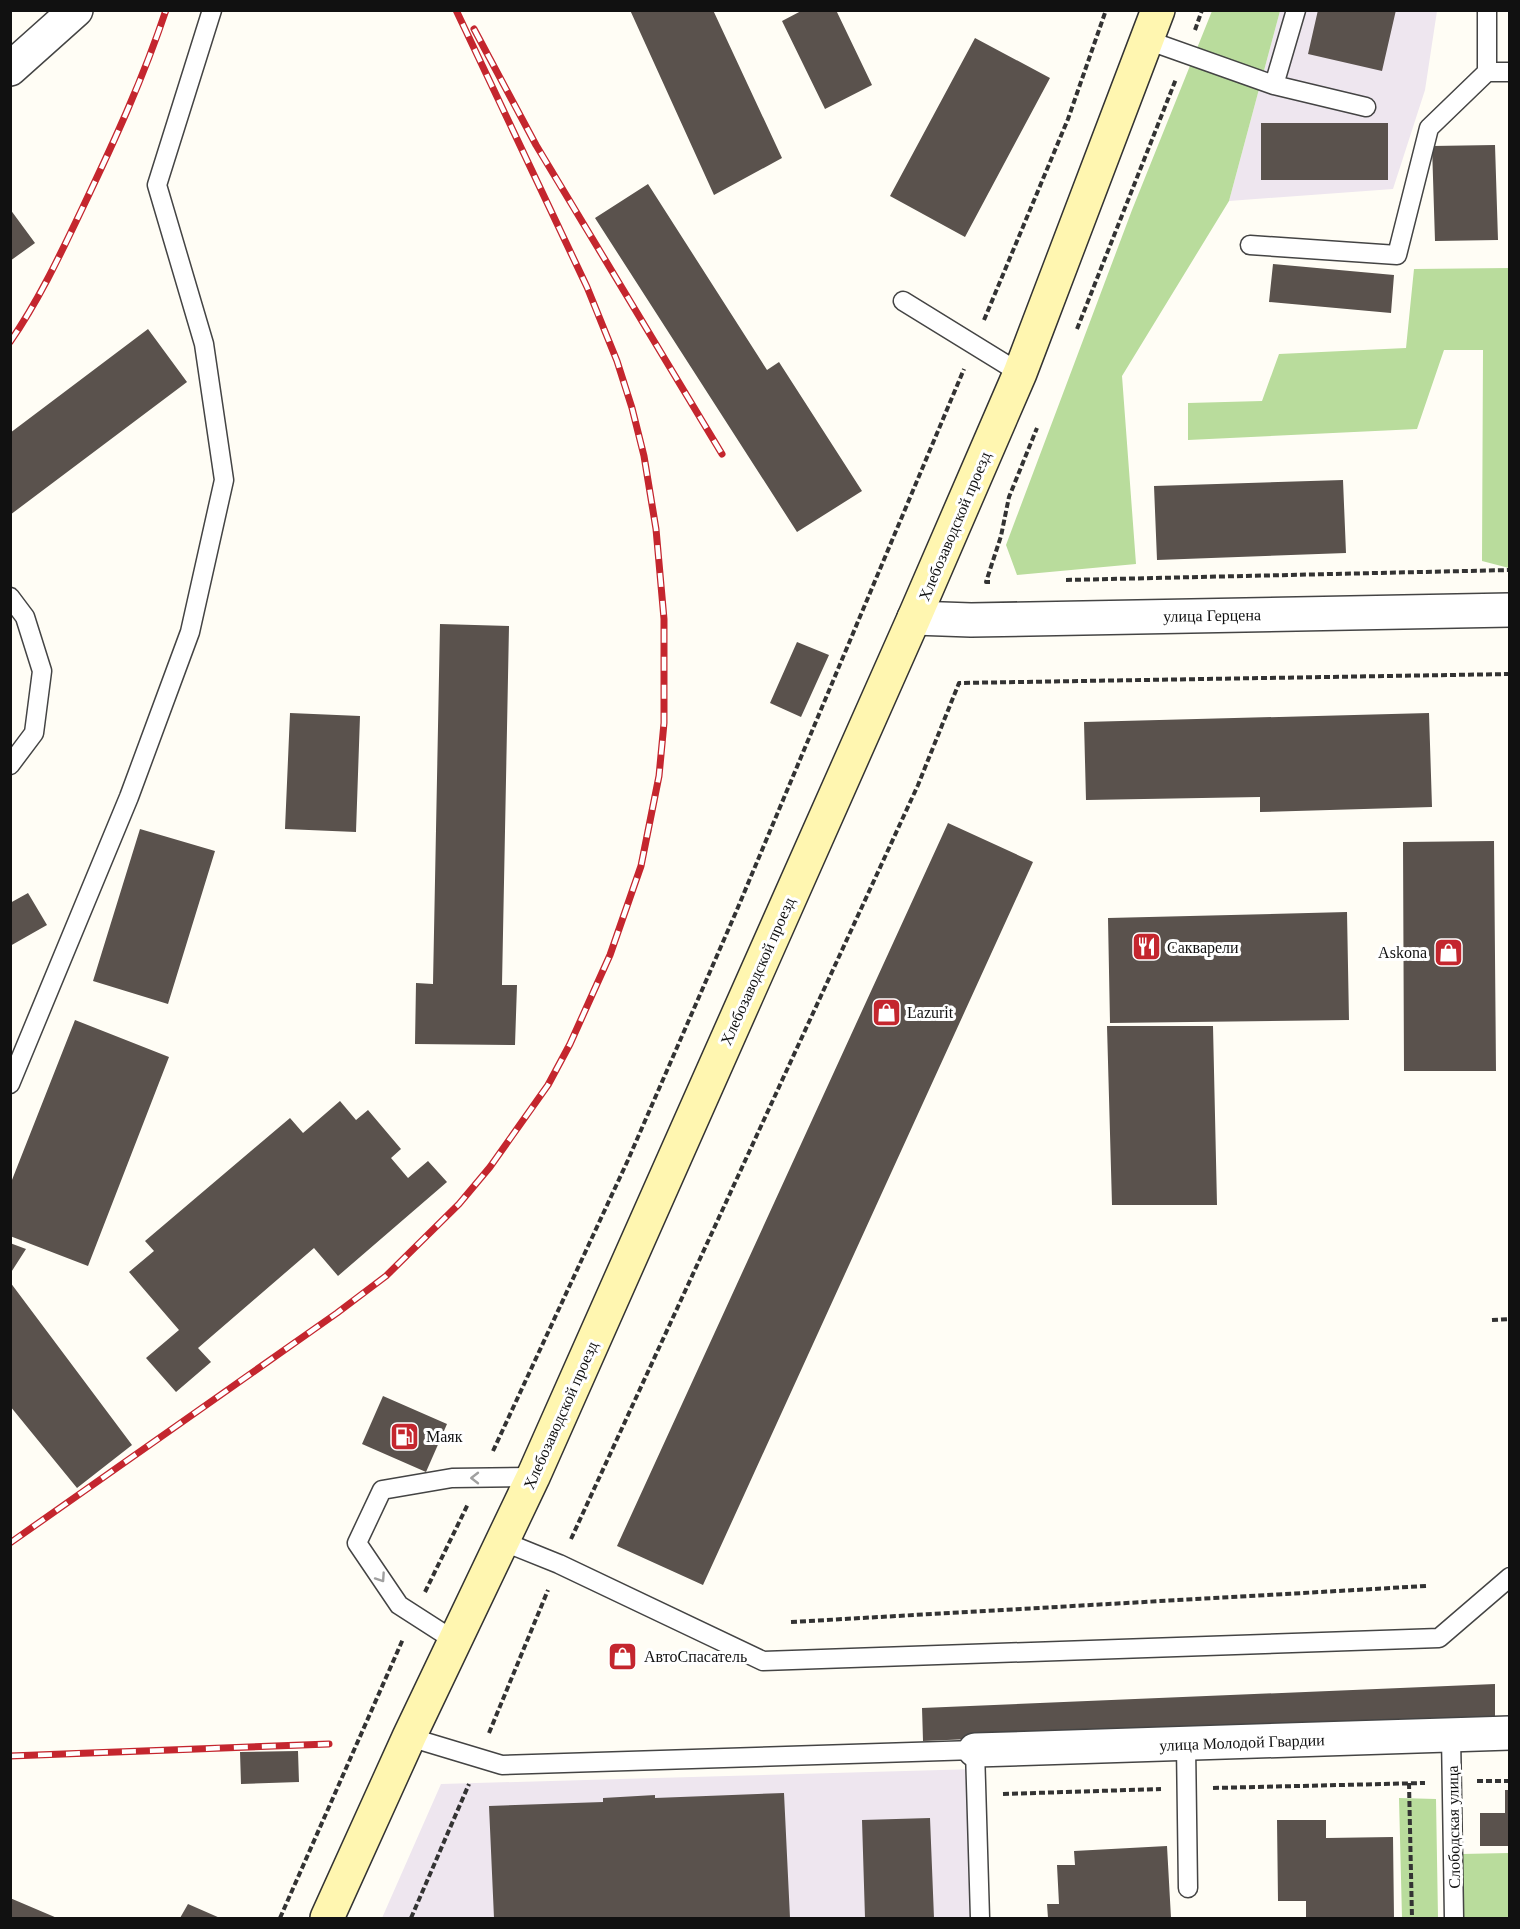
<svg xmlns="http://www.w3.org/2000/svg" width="1520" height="1929" font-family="'Times New Roman',serif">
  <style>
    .industrial { fill: #eee6ef }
    .forest { fill: #b9dc9c }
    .building { fill: #5a524d }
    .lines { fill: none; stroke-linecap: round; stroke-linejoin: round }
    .lane-casing { stroke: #444; stroke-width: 21 }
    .street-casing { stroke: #444; stroke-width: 36 }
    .secondary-casing { stroke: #333; stroke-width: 36 }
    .path { stroke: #333; stroke-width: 4; stroke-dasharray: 6 3; stroke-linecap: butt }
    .lane { stroke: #fff; stroke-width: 18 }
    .street { stroke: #fff; stroke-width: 33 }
    .secondary { stroke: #fff6b0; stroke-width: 33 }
    .rail-casing { stroke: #c4262e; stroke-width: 7 }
    .rail { stroke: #fff; stroke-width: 4.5; stroke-dasharray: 14; stroke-linecap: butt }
    .oneway { stroke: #a0a0a0 }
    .labels { text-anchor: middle; stroke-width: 6; stroke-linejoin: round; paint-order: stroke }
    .street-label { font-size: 16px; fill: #111; stroke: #fff }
    .poi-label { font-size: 16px; fill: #111; stroke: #fff; text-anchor: start }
  </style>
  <rect width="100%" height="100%" fill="#fffdf5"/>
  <path class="industrial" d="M1280,11H1437L1425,90L1393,189L1229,201Z
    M977,1769L980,1918H382L441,1784Z"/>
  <path class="forest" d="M1212,11H1280L1229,201L1122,376L1136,564L1017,575L1006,545L1132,210Z
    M1509,268V568L1482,561L1483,350H1444L1417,429L1188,440V403L1262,401L1279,354L1406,348L1414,269Z
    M1399,1798L1436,1799L1438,1918H1402Z
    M1509,1853V1918H1463L1462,1854Z"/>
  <path class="building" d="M630,10H713L782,158L714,195Z
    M803,10H836L872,85L825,109L782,21Z
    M1318,10H1396L1382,71L1308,54Z
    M975,38L1050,78L965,237L890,196Z
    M1261,123H1388V180H1261Z
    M1495,145L1498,240L1435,241L1432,146Z
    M648,184L767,370L779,362L862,491L797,532L595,218Z
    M10,209L35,243L10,261Z
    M1273,264L1394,275L1391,313L1269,302Z
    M148,329L187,382L10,515V433Z
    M1343,480L1346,553L1157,560L1154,486Z
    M440,624L509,626L502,985H517L515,1045L415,1044L416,983L433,984Z
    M797,642L829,655L801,717L770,703Z
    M290,713L360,716L356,832L285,829Z
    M1429,713L1432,807L1260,812V797L1086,800L1084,722Z
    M948,823L1033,862L703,1585L617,1546Z
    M140,829L215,851L168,1004L93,981Z
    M1494,841L1496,1071H1404L1403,842Z
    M28,893L47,925L10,946V903Z
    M1347,912L1349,1020L1110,1023L1108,918Z
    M75,1020L169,1057L88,1266L10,1236V1185Z
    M1107,1026H1213L1217,1205H1112Z
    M340,1101L356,1120L368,1110L401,1149L391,1158L408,1178L428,1161L447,1182L338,1276L314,1248L198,1348L211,1362L176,1392L146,1358L179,1330L129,1272L154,1251L145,1241L290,1118L303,1133Z
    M10,1243L26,1249L10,1274Z
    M10,1282L132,1445L77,1488L10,1406Z
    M383,1396L447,1424L426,1472L362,1444Z
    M1495,1684V1717L923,1741L922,1708Z
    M298,1751L299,1782L241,1784L240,1752Z
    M1505,1790H1510V1846H1480V1813H1505Z
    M784,1793L790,1918H494L489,1806L603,1802V1798L655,1795V1798Z
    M930,1818L934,1918H865L862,1820Z
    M1277,1820H1326V1838L1393,1837L1394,1918H1306V1901H1278Z
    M1167,1846L1171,1918H1048L1047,1904H1059L1057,1865H1075L1074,1851Z
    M10,1898L57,1918H10Z
    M188,1904L220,1918H180Z"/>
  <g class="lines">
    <defs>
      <path id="lane" d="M1487,10V72
        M1147,40L1274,85L1296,10
        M1274,85L1366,107
        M1250,245L1397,255L1429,128L1487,72H1510
        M903,301L1020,373
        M10,597L25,617L42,671L34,733L10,765
        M10,1084L129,797L190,632L224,480L204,344L157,185L212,10
        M502,1541L559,1564L763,1661L1439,1638L1510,1577
        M455,1641L399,1605L357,1543L382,1490L452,1478L533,1477
        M1451,1735L1454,1918
        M409,1737L502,1765L975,1750L980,1918
        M1186,1745L1188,1888"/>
      <path id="street" d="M10,69L76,10
        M914,618L971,620L1510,610
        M975,1750L1510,1733"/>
      <path id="secondary" d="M327,1918L409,1737L533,1477L914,618L1020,373L1158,10"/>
    </defs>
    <use href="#lane" class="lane-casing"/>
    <use href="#street" class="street-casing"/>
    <use href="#secondary" class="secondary-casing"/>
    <path class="path" d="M1195,30L1202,10
      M984,320L1068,119L1106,10
      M1077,329L1176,79
      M1066,580L1510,570
      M990,582H986L1001,536L1009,497L1037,428
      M1492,1320L1510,1319
      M493,1451L628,1160L736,912L964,369
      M571,1539L918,785L959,683L1510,674
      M425,1592L468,1504
      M791,1622L1426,1586
      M489,1733L548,1590
      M1477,1781H1510
      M1409,1783L1412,1918
      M1213,1788L1425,1783
      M1003,1794L1161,1789
      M280,1918L403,1639
      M411,1918L469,1784"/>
    <use href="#lane" class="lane"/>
    <use href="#street" class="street"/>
    <use href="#secondary" class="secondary"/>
    <defs>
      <path id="rail" d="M474,29L536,145L722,454
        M10,342C39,300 60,255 82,209C113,144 143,79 166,10
        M10,1543L337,1313L386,1276L459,1204L490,1167L548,1085L570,1044L610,955L641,866L659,776L664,723V619L656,529L644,456L632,408L617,361L587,287L456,10
        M10,1756L329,1744"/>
    </defs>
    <use href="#rail" class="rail-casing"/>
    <use href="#rail" class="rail"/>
  </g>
  <defs><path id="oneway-chevron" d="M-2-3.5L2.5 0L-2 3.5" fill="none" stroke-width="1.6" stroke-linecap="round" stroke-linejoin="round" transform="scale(1.5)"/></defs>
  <g class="oneway">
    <use href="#oneway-chevron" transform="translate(475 1478) rotate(-180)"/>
    <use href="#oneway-chevron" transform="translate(381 1578) rotate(56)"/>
  </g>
  <defs>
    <symbol id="restaurant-square" viewBox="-11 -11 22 22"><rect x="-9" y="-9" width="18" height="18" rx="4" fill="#c4262e" stroke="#fff"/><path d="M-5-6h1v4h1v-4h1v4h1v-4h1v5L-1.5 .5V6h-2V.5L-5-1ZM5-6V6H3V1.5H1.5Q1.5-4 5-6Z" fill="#fff"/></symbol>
    <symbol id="shop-square" viewBox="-11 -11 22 22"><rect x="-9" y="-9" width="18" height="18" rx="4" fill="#c4262e" stroke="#fff"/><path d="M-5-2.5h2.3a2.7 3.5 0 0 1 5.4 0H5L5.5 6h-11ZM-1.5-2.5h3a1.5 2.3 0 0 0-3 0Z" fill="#fff"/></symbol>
    <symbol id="fuel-square" viewBox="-11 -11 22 22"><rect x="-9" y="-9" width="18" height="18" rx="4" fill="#c4262e" stroke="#fff"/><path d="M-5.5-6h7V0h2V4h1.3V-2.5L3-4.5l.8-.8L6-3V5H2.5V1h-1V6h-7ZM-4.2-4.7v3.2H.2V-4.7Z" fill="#fff"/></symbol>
  </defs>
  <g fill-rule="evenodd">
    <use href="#restaurant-square" x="1130" y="930" width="33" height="33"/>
    <use href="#shop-square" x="1432" y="936" width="33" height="33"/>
    <use href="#shop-square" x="870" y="996" width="33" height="33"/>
    <use href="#fuel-square" x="388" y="1420" width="33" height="33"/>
    <use href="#shop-square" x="606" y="1640" width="33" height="33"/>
  </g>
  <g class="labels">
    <g class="street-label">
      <text transform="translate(954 526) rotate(-67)" y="6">Хлебозаводской проезд</text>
      <text transform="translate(1212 615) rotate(-1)" y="6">улица Герцена</text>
      <text transform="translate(757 971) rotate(-66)" y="6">Хлебозаводской проезд</text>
      <text transform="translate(560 1415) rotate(-66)" y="6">Хлебозаводской проезд</text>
      <text transform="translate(1242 1742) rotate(-2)" y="6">улица Молодой Гвардии</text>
      <text transform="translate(1453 1827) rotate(-91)" y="6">Слободская улица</text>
    </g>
    <g class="poi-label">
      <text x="1167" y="953">Сакварели</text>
      <text x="1427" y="958" text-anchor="end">Askona</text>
      <text x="907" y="1018">Lazurit</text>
      <text x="426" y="1442">Маяк</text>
      <text x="644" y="1662">АвтоСпасатель</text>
    </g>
  </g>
  <rect width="1520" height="1929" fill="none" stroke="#111111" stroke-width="24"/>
</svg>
